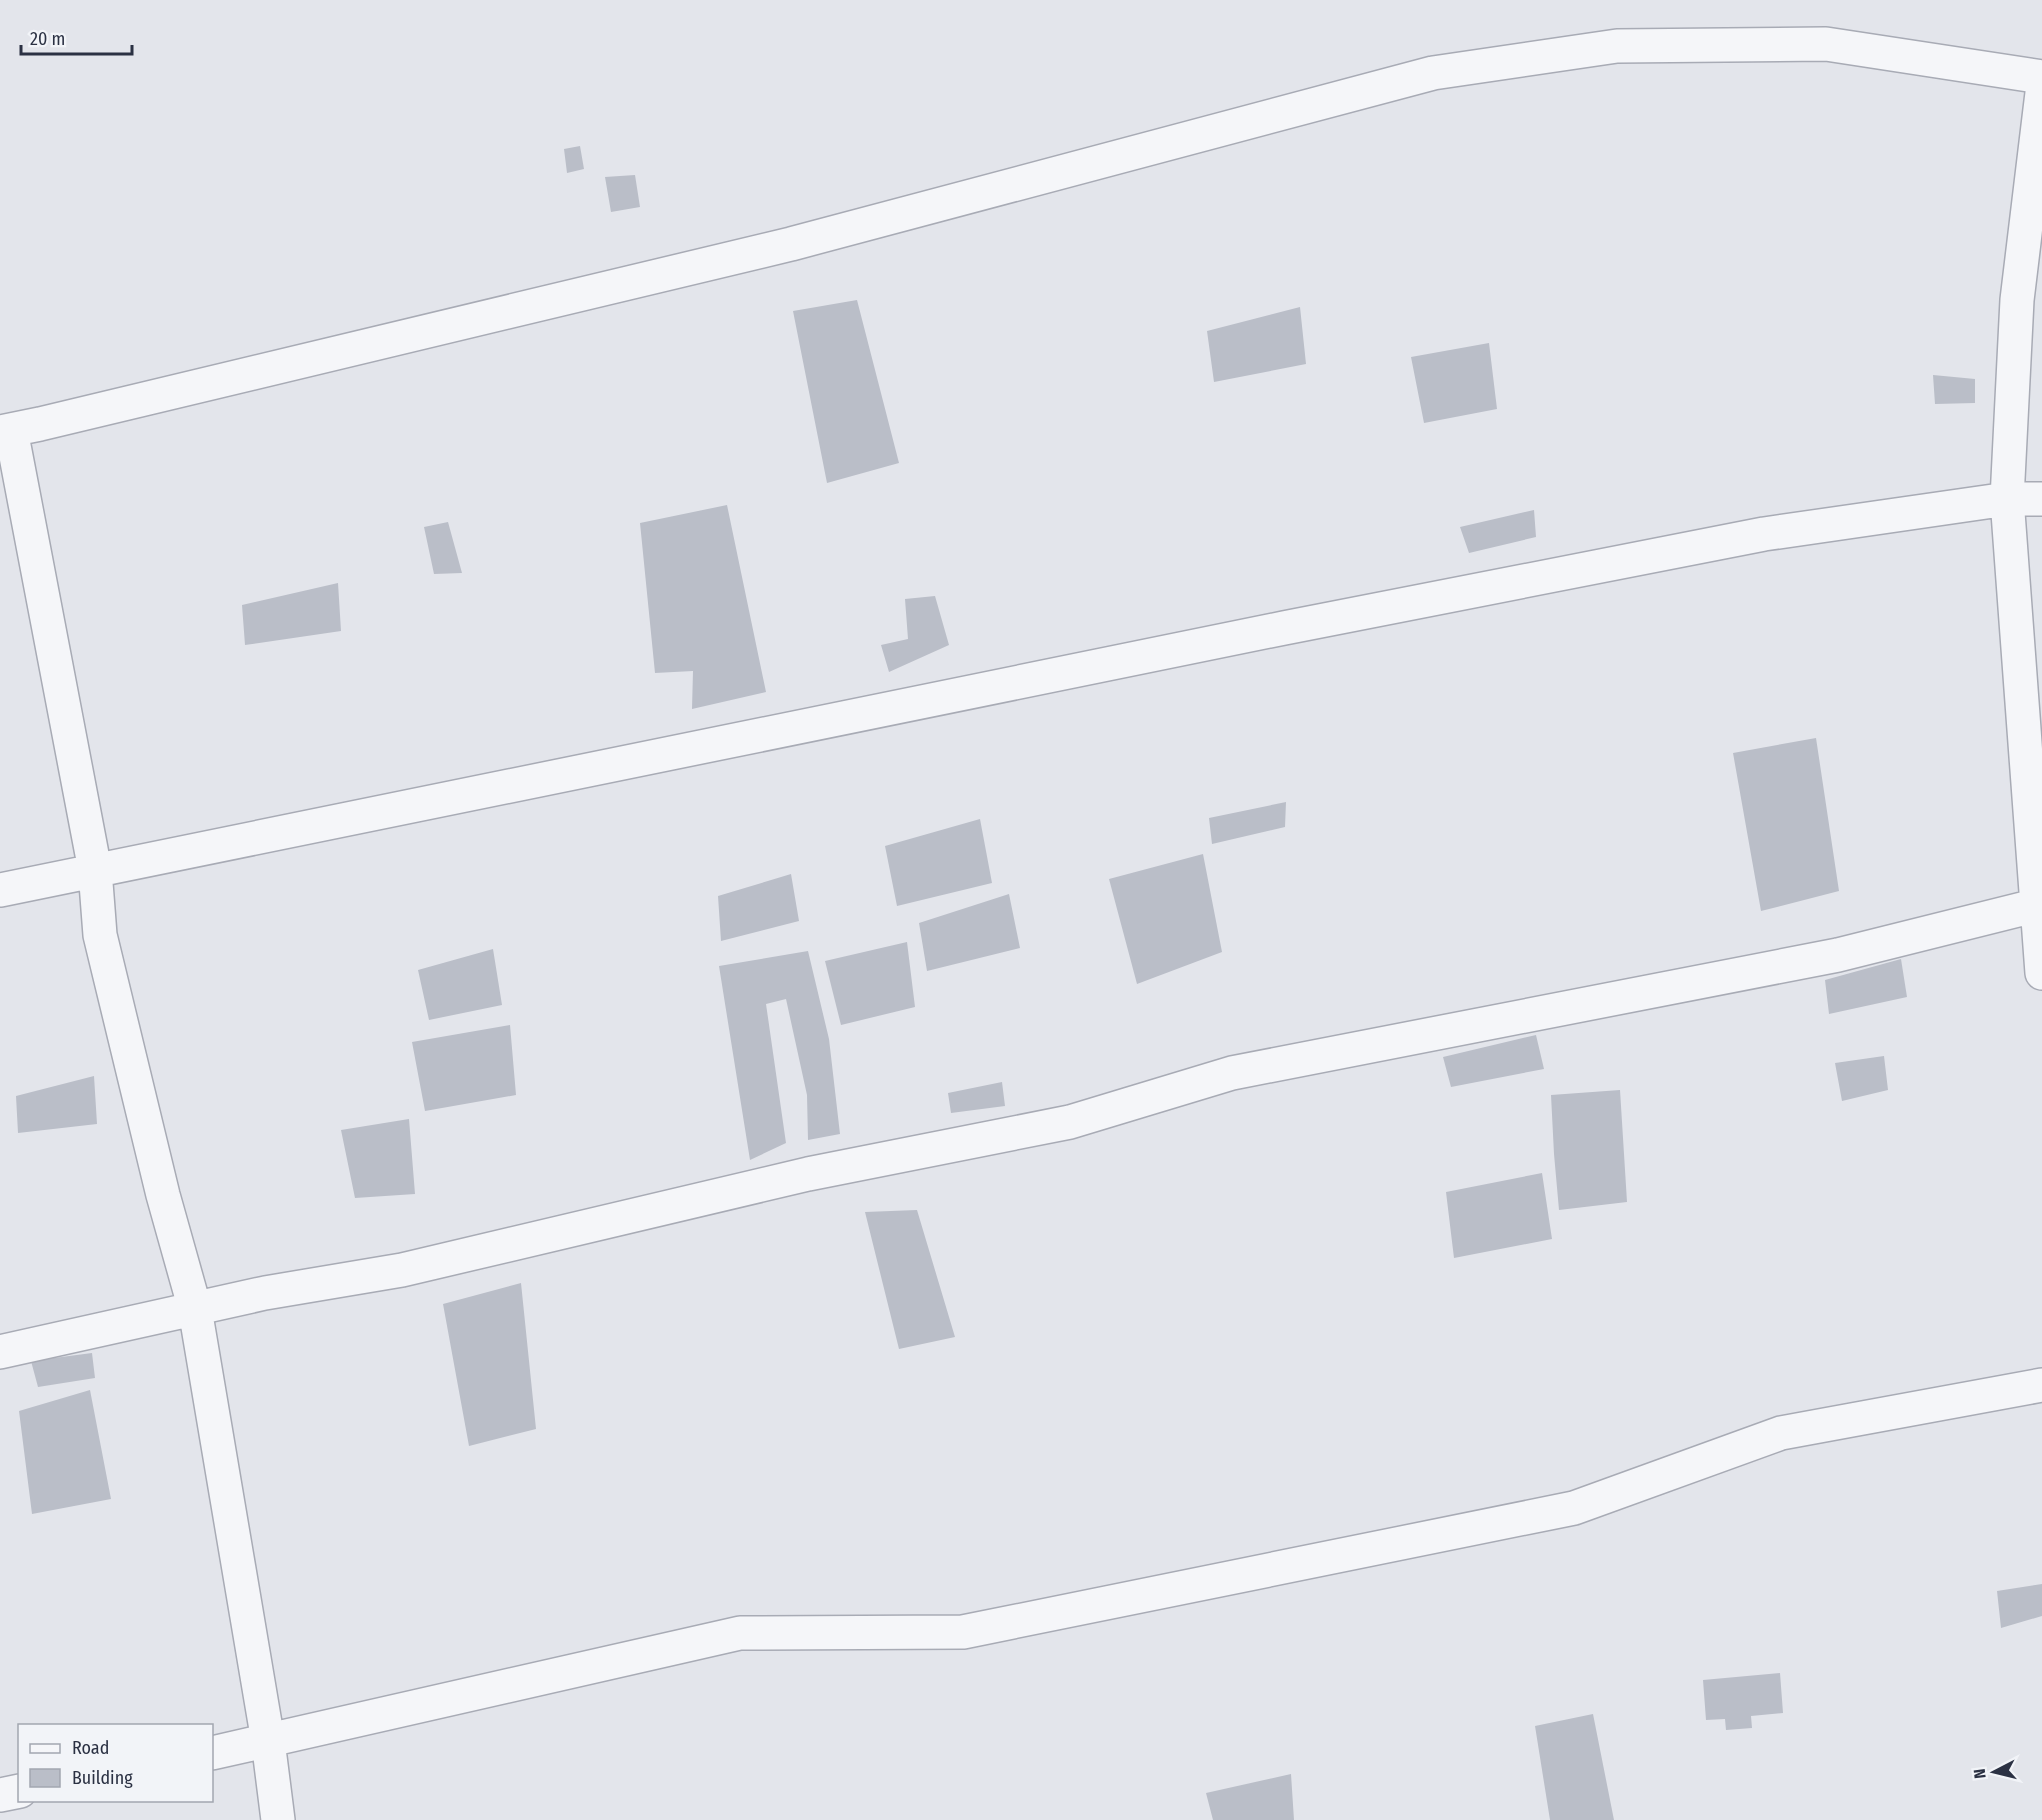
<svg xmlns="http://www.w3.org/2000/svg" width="2042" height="1820" font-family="'Fira Sans Condensed',sans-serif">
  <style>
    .building { fill: #babec8 }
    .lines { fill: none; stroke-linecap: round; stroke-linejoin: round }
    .minor-casing { stroke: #a8abb5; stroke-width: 36 }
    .minor { stroke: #f5f6f9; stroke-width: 33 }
  </style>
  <rect width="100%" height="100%" fill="#e3e5eb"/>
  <path class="building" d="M580,146L584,169L567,173L564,149Z
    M635,175L640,207L611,212L605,177Z
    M857,300L899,463L827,483L793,311Z
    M1300,307L1306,364L1214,382L1207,331Z
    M1489,343L1497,409L1424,423L1411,357Z
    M1933,375L1975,379V403L1935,404Z
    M727,505L766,692L692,709L693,671L655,673L640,523Z
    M1534,510L1536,537L1469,553L1460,527Z
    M448,522L462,573L434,574L424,527Z
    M338,583L341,631L245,645L242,605Z
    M935,596L949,645L889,672L881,645L908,639L905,599Z
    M1816,738L1839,891L1761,911L1733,753Z
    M1286,802L1285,827L1212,844L1209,818Z
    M980,819L992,883L897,906L885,846Z
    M1203,854L1222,952L1137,984L1109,879Z
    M791,874L799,921L721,941L718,896Z
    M1009,894L1020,948L927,971L919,923Z
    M907,942L915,1007L841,1025L825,961Z
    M493,949L502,1005L429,1020L418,970Z
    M808,951L829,1039L840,1134L808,1140L807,1095L786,999L766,1004L786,1143L750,1160L719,966Z
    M1901,959L1907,997L1829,1014L1825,980Z
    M510,1025L516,1095L425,1111L412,1042Z
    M1536,1035L1544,1069L1451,1087L1443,1057Z
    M1884,1056L1888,1090L1842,1101L1835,1063Z
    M94,1076L97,1124L18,1133L16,1096Z
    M1002,1082L1005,1106L951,1113L948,1093Z
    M1620,1090L1627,1202L1559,1210L1554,1154L1551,1095Z
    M409,1119L415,1194L355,1198L341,1130Z
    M1542,1173L1552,1239L1454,1258L1446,1192Z
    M917,1210L955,1337L899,1349L865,1212Z
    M521,1283L536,1429L469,1446L443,1304Z
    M92,1353L95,1378L38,1387L31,1361Z
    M90,1390L111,1499L32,1514L19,1411Z
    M2042,1584V1616L2001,1628L1997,1591Z
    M1780,1673L1783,1713L1751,1716L1752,1728L1726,1730L1725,1719L1706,1720L1703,1680Z
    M1593,1714L1614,1820H1550L1535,1726Z
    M1291,1774L1294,1820H1213L1206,1793Z"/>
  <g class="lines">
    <defs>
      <path id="minor" d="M2042,93L2017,300L2007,499L2042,973
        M11,430L95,870L100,935L163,1195L195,1309L268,1741L278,1820
        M0,432L40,424L791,244L1433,73L1617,46L1826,44L2042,77
        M0,890L1284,628L1764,534L2007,499H2042
        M0,1352L265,1293L402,1270L808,1174L1070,1122L1232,1073L1838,955L2042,904
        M212,1753L740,1633L963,1632L1574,1508L1781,1433L2042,1385
        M0,1795L20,1791"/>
    </defs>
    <use href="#minor" class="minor-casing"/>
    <use href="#minor" class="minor"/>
  </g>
  <rect x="18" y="1724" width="195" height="78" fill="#f2f4f8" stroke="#a2a6b0" stroke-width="1.5"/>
  <rect x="30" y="1744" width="30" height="9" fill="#f5f6f9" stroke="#a2a6b0" stroke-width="1.5"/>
  <text x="72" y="1754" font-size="18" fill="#2b3143">Road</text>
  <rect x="30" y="1769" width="30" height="18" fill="#babec8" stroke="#a2a6b0" stroke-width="1.5"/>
  <text x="72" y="1784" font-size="18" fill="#2b3143">Building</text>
  <g transform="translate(1994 1772) rotate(263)" stroke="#f2f4f8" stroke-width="4.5" paint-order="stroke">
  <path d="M0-4.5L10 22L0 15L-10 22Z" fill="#2b3143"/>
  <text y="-9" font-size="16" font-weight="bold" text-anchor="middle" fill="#2b3143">N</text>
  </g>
  <path d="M21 45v9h111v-9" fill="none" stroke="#2b3143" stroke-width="3"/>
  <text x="30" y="45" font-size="18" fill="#2b3143" stroke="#f2f4f8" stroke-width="4.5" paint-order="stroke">20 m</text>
</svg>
